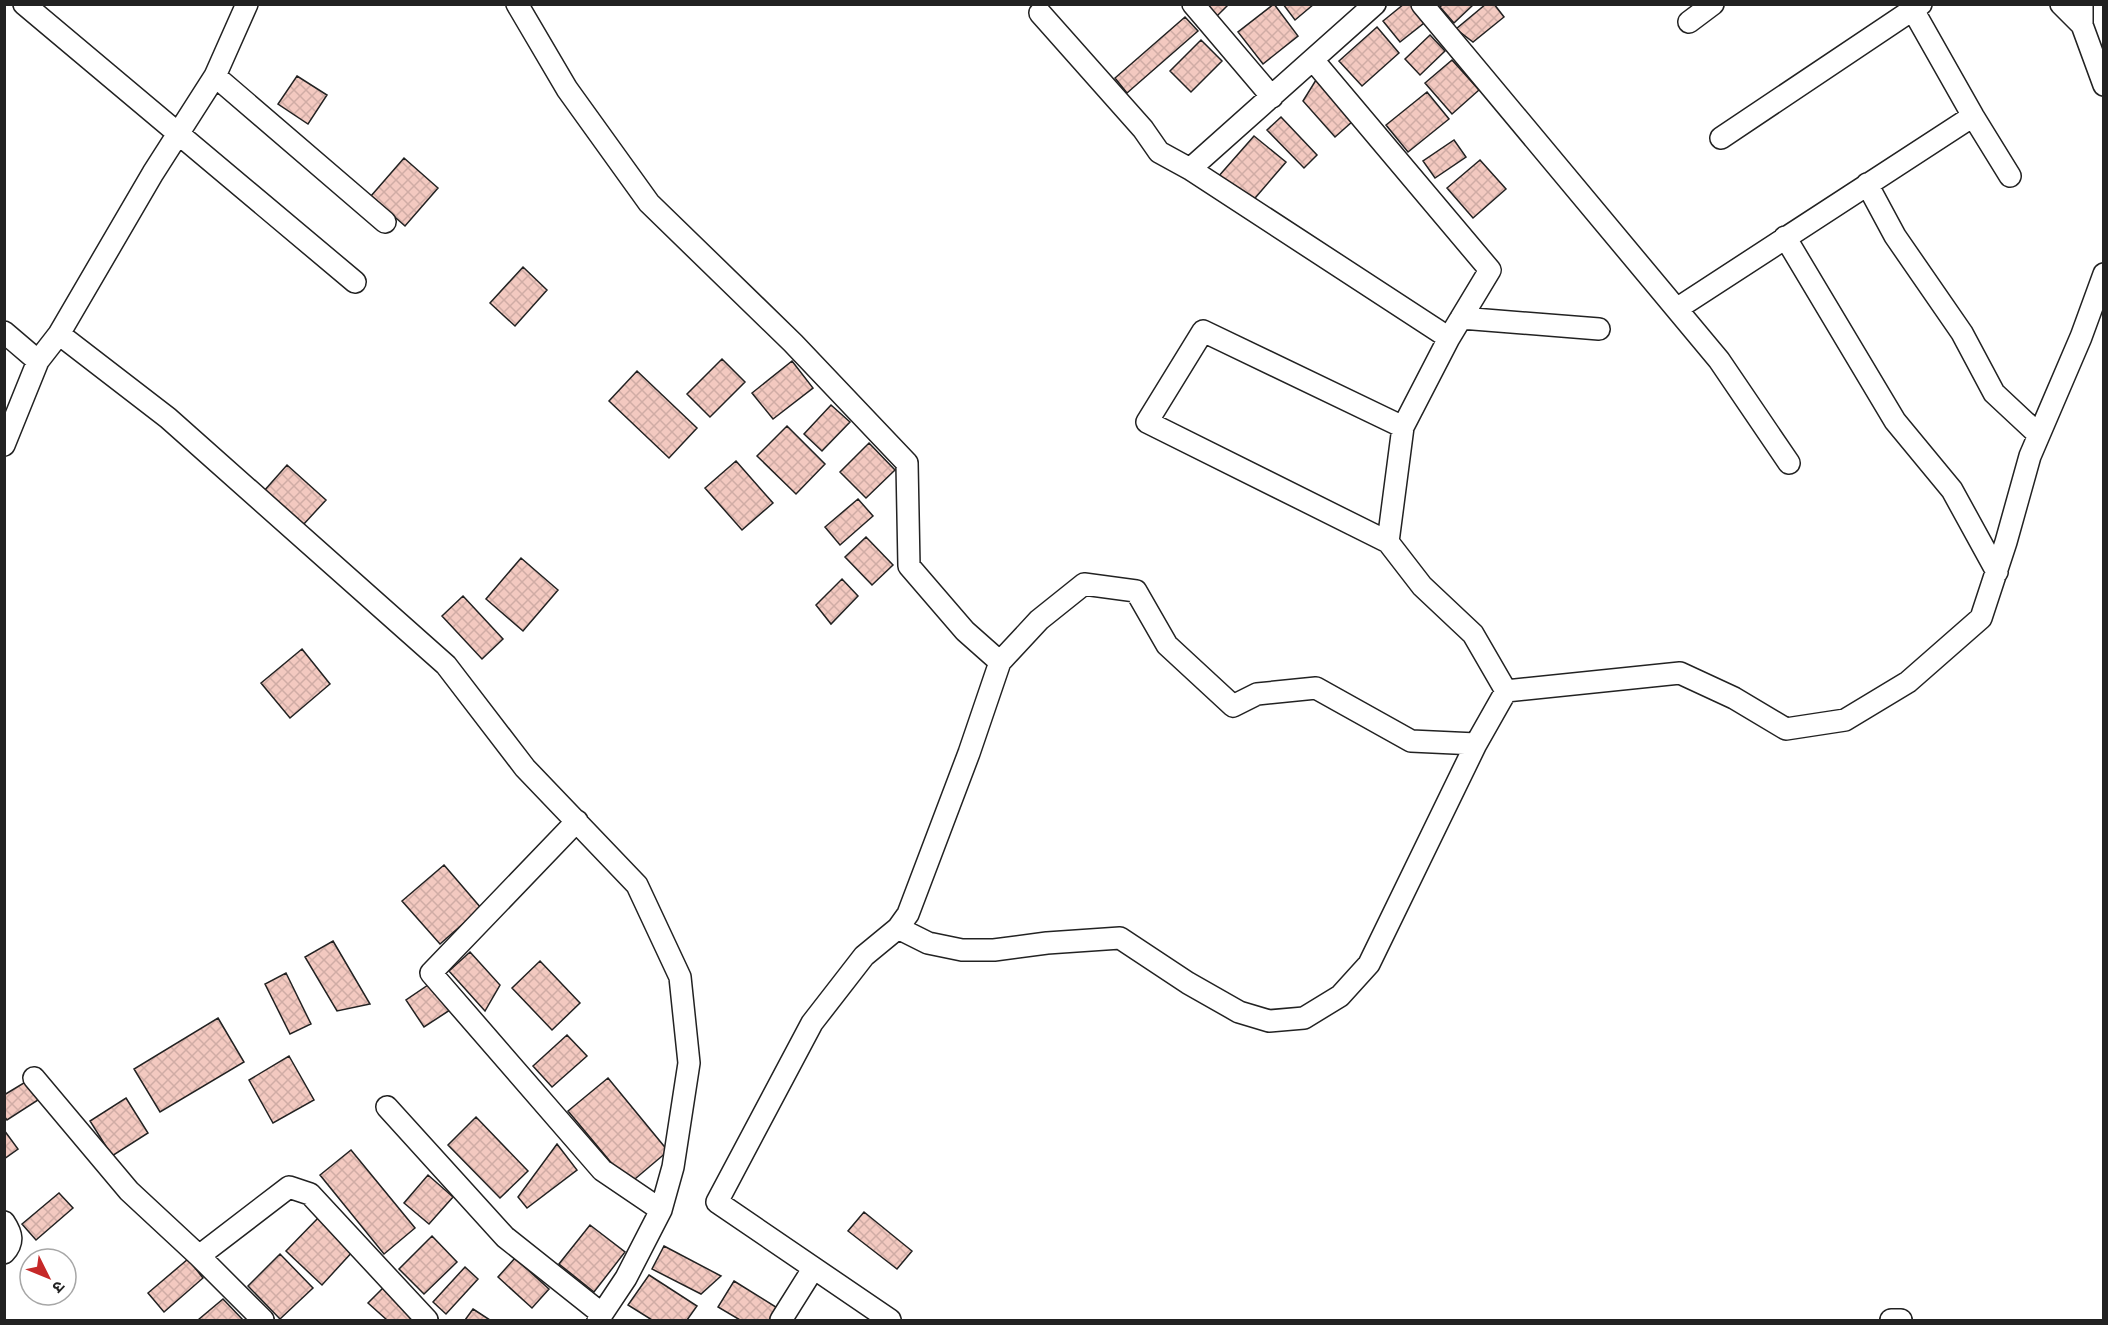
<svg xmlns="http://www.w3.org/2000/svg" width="2108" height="1325" font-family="'Archivo Narrow','Noto Sans Devanagari',sans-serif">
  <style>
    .building { fill: url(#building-cross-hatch); stroke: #222; stroke-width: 1.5 }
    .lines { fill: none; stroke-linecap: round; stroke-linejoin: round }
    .minor-casing { stroke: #222; stroke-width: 24 }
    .minor { stroke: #fff; stroke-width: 21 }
  </style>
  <defs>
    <pattern id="building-cross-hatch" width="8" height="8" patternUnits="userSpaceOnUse" patternTransform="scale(1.5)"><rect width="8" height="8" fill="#f3c9c0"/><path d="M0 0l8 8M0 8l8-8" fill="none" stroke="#d0aca5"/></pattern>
  </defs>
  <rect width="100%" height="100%" fill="#fff"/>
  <path class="building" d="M1205,4H1229L1216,17Z
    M1274,4L1298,36L1263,64L1238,32Z
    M1283,4H1314L1295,20Z
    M1404,4H1410L1424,23L1400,42L1383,21Z
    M1443,4H1474L1454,23L1440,7Z
    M1486,4H1494L1504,17L1473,42L1456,29Z
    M1185,17L1198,31L1127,93L1115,78Z
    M1377,27L1399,53L1362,86L1339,61Z
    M1430,35L1445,51L1420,75L1405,59Z
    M1201,40L1222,61L1191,92L1170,71Z
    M1452,60L1479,90L1452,114L1425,83Z
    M297,76L327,95L308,124L278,104Z
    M1316,80L1353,121L1335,137L1303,101Z
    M1427,92L1449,119L1408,152L1386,125Z
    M1281,117L1317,155L1304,168L1267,130Z
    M1254,136L1286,162L1250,204L1218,177Z
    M1454,140L1466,157L1435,178L1423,161Z
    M404,158L438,188L405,226L371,196Z
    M1480,160L1506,189L1473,218L1447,188Z
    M523,267L547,290L515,326L490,303Z
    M722,359L745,382L710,417L687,394Z
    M792,361L813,388L773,419L752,393Z
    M637,371L697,428L669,458L609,401Z
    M831,405L850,422L822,451L804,434Z
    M787,426L825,464L796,494L757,456Z
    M869,443L895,470L866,498L840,472Z
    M736,461L773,503L742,530L705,488Z
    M287,465L326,500L303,525L264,491Z
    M858,499L873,516L840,545L825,527Z
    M866,537L893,565L872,585L845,557Z
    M521,558L558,590L523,631L486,599Z
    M842,579L858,596L831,624L816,605Z
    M463,596L503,639L482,659L442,616Z
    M302,649L330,684L290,718L261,683Z
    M444,865L481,908L440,944L402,901Z
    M333,941L370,1004L337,1011L305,957Z
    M470,952L500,985L485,1011L449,971Z
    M540,961L580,1003L552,1030L512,988Z
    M286,973L311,1024L290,1034L265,984Z
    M431,983L450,1010L424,1027L406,1000Z
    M218,1018L244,1062L160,1112L134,1069Z
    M567,1035L587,1056L552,1087L533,1066Z
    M289,1056L314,1100L273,1123L249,1080Z
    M608,1078L668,1151L629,1184L568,1111Z
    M27,1081L38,1100L7,1120L4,1116V1095Z
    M126,1098L148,1133L112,1156L90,1121Z
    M476,1117L528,1171L500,1198L448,1145Z
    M4,1130L18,1149L4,1159Z
    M557,1144L577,1170L527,1208L518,1197Z
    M351,1150L415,1228L384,1254L320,1175Z
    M428,1175L453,1197L429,1224L404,1203Z
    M59,1193L73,1208L36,1240L22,1224Z
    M864,1212L912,1251L897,1269L848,1231Z
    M319,1217L354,1250L322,1285L286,1251Z
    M590,1225L625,1252L594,1292L559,1264Z
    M432,1236L457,1262L424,1294L399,1269Z
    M664,1246L721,1276L701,1294L652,1269Z
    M280,1254L313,1288L280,1319L248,1286Z
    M515,1258L549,1289L532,1308L498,1277Z
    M188,1259L203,1278L164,1312L148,1293Z
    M465,1267L478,1279L446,1314L433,1302Z
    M649,1275L697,1306L687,1320H652L628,1305Z
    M734,1281L779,1309L771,1320H740L718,1307Z
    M387,1284L425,1320H387L368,1303Z
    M223,1299L243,1320H198Z
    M473,1309L490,1320H465Z"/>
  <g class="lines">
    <defs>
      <path id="minor" d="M24,4L355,282
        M247,4L215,76L153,173L59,334L168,418L446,665L525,768L637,885L680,977L689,1063L673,1167L661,1210L626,1278L598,1320
        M517,4L567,89L649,203L793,343L907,463L909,566L965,631L1000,662L1039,620L1084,584L1136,591L1167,645L1233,706L1257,694L1316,688L1411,741L1476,744L1506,691
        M1193,4L1272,97
        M1422,4L1719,360L1789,463
        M2061,4L2082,25
        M2082,4V25L2104,85
        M1913,10L1973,116L2010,176
        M1040,13L1143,129L1159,152L1190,169
        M1689,22L1713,4
        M1313,60L1490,270L1449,338L1190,169L1375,4
        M215,76L385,222
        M1721,138L1921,4
        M1867,184L1895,236L1962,333L1994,393L2039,435
        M1785,237L1895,421L1952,490L1997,572
        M1678,308L1973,116
        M1461,318L1599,329
        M4,332L38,361
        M1449,338L1403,427L1203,331L1147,422L1388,542L1422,586L1473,634L1506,691L1680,673L1734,698L1786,729L1845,720L1908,682L1981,618L2006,542L2030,456L2081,337L2104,274
        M4,445L38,361L59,334
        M1388,542L1403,427
        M577,821L431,973L602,1170L661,1210
        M898,928L928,943L962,950H994L1047,943L1120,938L1188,983L1239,1012L1269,1021L1304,1018L1340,996L1369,964L1476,744
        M34,1078L129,1191L199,1256L263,1320
        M387,1107L505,1237L602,1314
        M4,1222C12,1234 14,1242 4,1253
        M199,1256L289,1187L310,1194L427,1320
        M781,1320L813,1269
        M890,1320L717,1202L812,1023L864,956L898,928L908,914L969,753L1000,662
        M1891,1320H1901"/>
    </defs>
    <use href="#minor" class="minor-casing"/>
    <use href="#minor" class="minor"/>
  </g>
  <rect width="2108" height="1325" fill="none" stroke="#222222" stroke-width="12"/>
  <g transform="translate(48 1277) rotate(133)"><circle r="28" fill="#ffffff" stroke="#a7a7a7" stroke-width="1.5"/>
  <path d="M0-4.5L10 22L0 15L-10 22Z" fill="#c62828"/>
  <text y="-9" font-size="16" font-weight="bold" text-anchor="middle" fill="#222222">उ</text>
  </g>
</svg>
